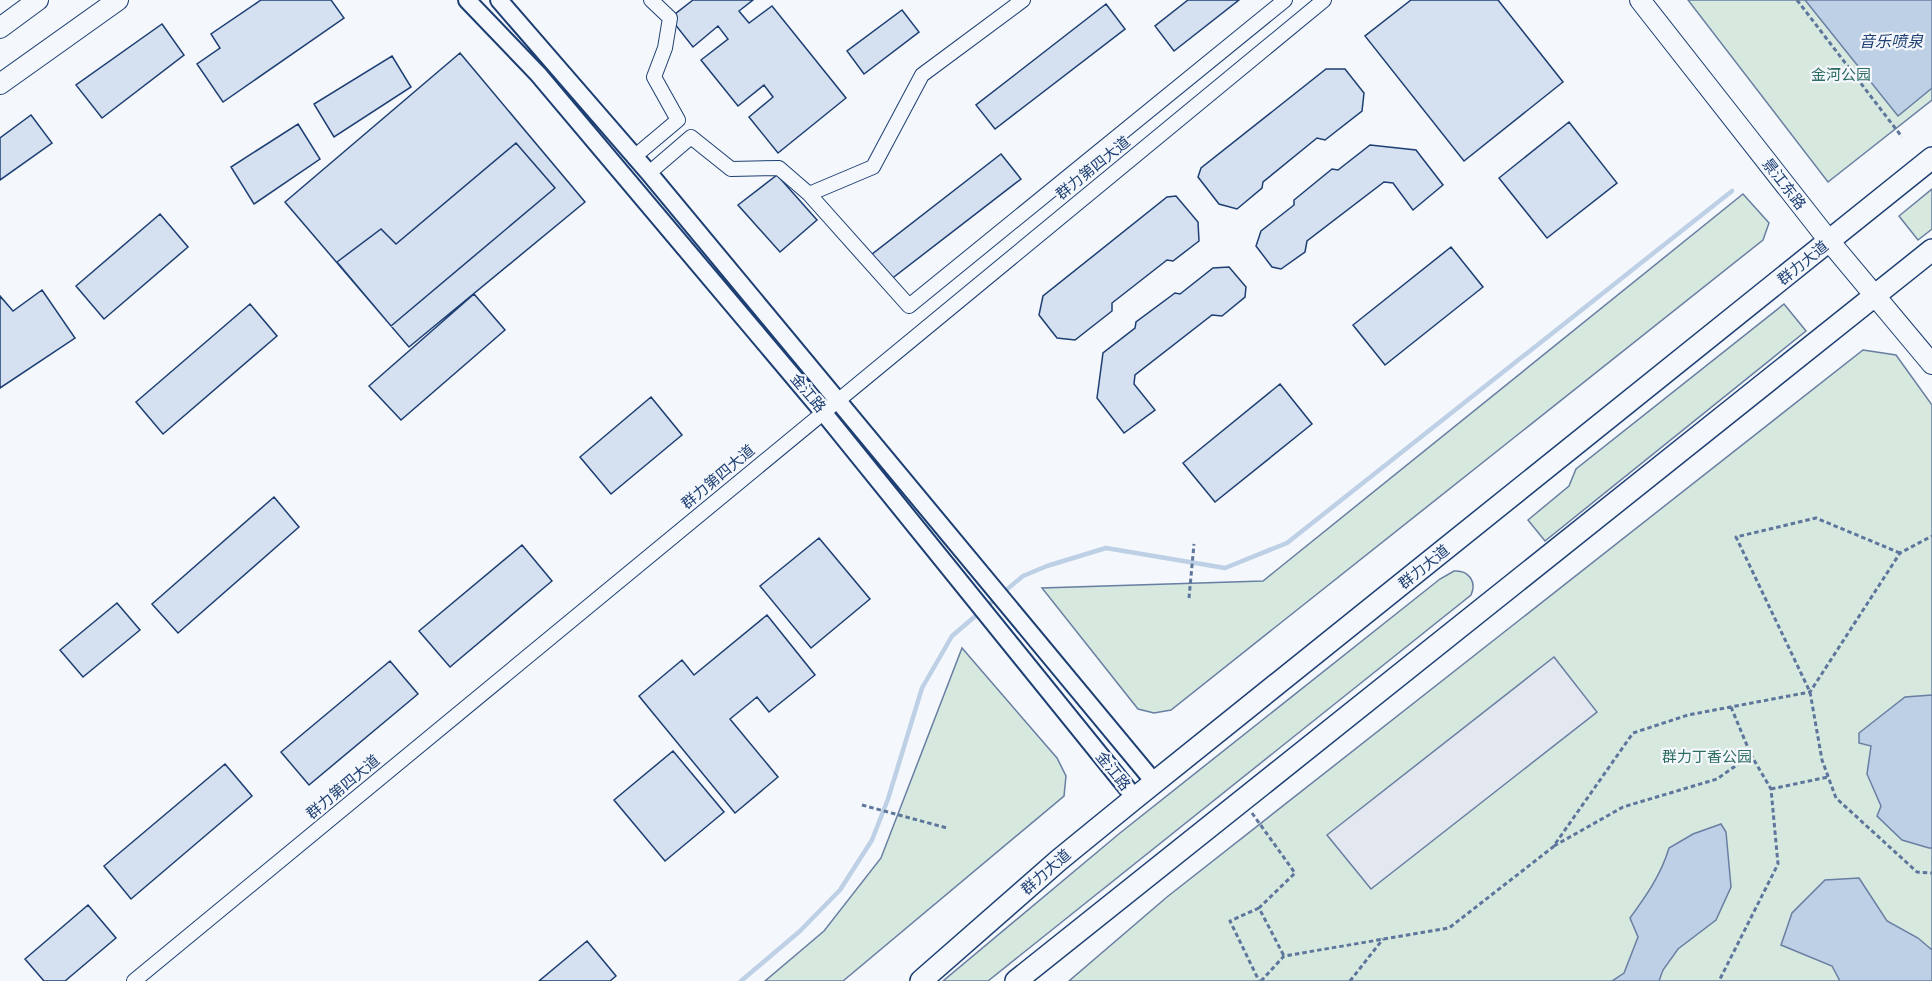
<svg xmlns="http://www.w3.org/2000/svg" width="1932" height="981" font-family="Mulish,'Noto Sans SC',sans-serif">
  <style>
    .green { fill: #d7e8df; stroke: #687fa3; stroke-width: 1.5 }
    .parking { fill: #e3e8f0; stroke: #687fa3; stroke-width: 1.5 }
    .water { fill: #bed0e5; stroke: #687fa3; stroke-width: 1.5 }
    .lines { fill: none; stroke-linecap: round; stroke-linejoin: round }
    .stream { stroke: #bed0e5; stroke-width: 4.5 }
    .building { fill: #d5e0f0; stroke: #1d3f73; stroke-width: 1.5 }
    .minor-casing { stroke: #1d3f73; stroke-width: 16 }
    .tertiary-casing { stroke: #1d3f73; stroke-width: 20 }
    .secondary-casing { stroke: #1d3f73; stroke-width: 22 }
    .primary-casing { stroke: #1d3f73; stroke-width: 24 }
    .path { stroke: #5e769c; stroke-width: 3; stroke-dasharray: 4.5 3; stroke-linecap: butt }
    .minor { stroke: #f4f7fb; stroke-width: 14 }
    .tertiary { stroke: #f4f7fb; stroke-width: 16 }
    .secondary { stroke: #f4f7fb; stroke-width: 20 }
    .primary { stroke: #f4f7fb; stroke-width: 21 }
    .labels { text-anchor: middle; stroke-width: 4.5; stroke-linejoin: round; paint-order: stroke }
    .park-label { font-size: 15px; fill: #2c6c60; stroke: #f4f7fb }
    .street-label { font-size: 15px; fill: #1d3f73; stroke: #f4f7fb }
    .water-label { font-size: 16px; font-style: italic; fill: #1d3f73; stroke: #f4f7fb }
  </style>
  <rect width="100%" height="100%" fill="#f4f7fb"/>
  <path class="green" d="M1688,0H1932V100L1828,182Z
    M1932,189V229L1918,240L1899,216Z
    M1743,194L1769,223L1763,240L1171,710L1154,713L1138,709L1042,588L1263,581Z
    M1784,304L1806,331L1545,541L1528,520L1569,486L1576,469Z
    M1863,350L1896,355L1932,405V981H1069L1167,897Z
    M1454,571C1469,570 1477,582 1471,595L988,981H943L1120,833L1440,579Z
    M962,648L1057,758L1066,776L1064,796L843,981H765L824,931L881,858Z"/>
  <path class="parking" d="M1554,657L1597,712L1371,889L1327,835Z"/>
  <path class="water" d="M1805,0H1932V88L1898,116Z
    M1932,695V848H1929L1902,840L1877,816L1881,806L1867,774L1871,746L1859,743V733L1905,697Z
    M1721,824L1726,832L1731,887L1716,920L1678,949L1663,970L1659,981H1612L1624,973L1638,937L1630,918C1646,896 1661,875 1669,848L1693,834Z
    M1859,878L1887,921L1918,938L1932,950V981H1840L1832,966L1781,945L1792,913L1825,880Z"/>
  <g class="lines">
    <path class="stream" d="M986,607L1023,576L1047,566L1106,548L1225,568L1287,543L1732,191
      M741,981L800,931L840,890L872,840L888,799L922,688L952,636L979,613"/>
  </g>
  <path class="building" d="M261,0H331L344,18L223,102L197,64L220,48L211,34Z
    M693,0H753L739,11L749,23L772,6L846,98L778,153L749,117L773,97L764,85L738,106L701,60L728,39L718,26L693,47L670,18Z
    M1188,0H1239L1174,51L1155,26Z
    M1411,0H1498L1563,82L1464,161L1365,36Z
    M1106,4L1125,29L995,129L976,105Z
    M902,10L919,32L864,74L847,51Z
    M162,24L184,55L102,118L76,85Z
    M460,53L585,202L409,347L285,202Z
    M392,56L411,87L334,137L314,104Z
    M1326,69H1345L1364,93L1362,111L1325,140L1317,138L1263,182L1262,188L1237,209L1219,204L1198,177L1201,168Z
    M31,115L52,143L0,180V138Z
    M1569,122L1617,183L1547,238L1499,178Z
    M298,124L320,159L254,204L231,167Z
    M516,143L555,188L391,326L337,262L381,229L396,244Z
    M1370,145L1416,150L1443,185L1413,210L1393,183L1384,182L1307,241L1305,252L1281,269L1272,267L1256,246L1261,231L1294,205V200L1332,169L1338,170Z
    M1001,154L1021,179L890,280L871,255Z
    M777,175L817,220L780,252L738,205Z
    M1176,196L1198,222L1199,241L1173,261L1167,260L1112,303V311L1075,340L1057,338L1039,315L1043,296L1167,197Z
    M160,214L188,247L104,319L76,286Z
    M1451,247L1483,287L1385,365L1353,325Z
    M1229,267L1246,287L1245,297L1222,316L1212,315L1135,375L1134,384L1155,410L1124,433L1097,398L1103,353L1135,328L1136,322L1175,293L1180,294L1213,268Z
    M42,290L75,338L0,388V296L13,311Z
    M474,294L505,330L401,420L369,386Z
    M250,304L277,336L163,434L136,402Z
    M1280,384L1312,424L1215,502L1183,463Z
    M651,397L682,435L611,494L580,457Z
    M274,497L299,527L178,633L152,604Z
    M819,538L870,599L811,648L760,586Z
    M522,545L552,581L450,667L419,631Z
    M117,603L140,630L83,677L60,650Z
    M767,615L815,675L769,712L757,697L730,719L778,777L735,813L639,696L682,660L694,675Z
    M390,661L418,694L309,785L281,752Z
    M673,751L724,812L665,861L614,800Z
    M225,764L252,796L131,899L104,866Z
    M88,905L116,938L65,981H44L25,959Z
    M587,941L616,976L610,981H539Z"/>
  <g class="lines">
    <defs>
      <path id="minor" d="M634,157L678,120L654,77L665,48L670,18L651,0
        M649,173L691,137L731,169L779,168L809,194L909,306L1285,0
        M809,194L873,167L922,75L1023,0
        M134,981L1324,0"/>
      <path id="tertiary" d="M467,0L538,74L823,412L1135,798
        M499,0L649,173L1155,783"/>
      <path id="secondary" d="M1640,0L1830,242L1932,364
        M0,28L38,0
        M0,84L118,0"/>
      <path id="primary" d="M921,981L1059,860L1135,798L1932,158
        M1016,981L1932,250"/>
    </defs>
    <use href="#minor" class="minor-casing"/>
    <use href="#tertiary" class="tertiary-casing"/>
    <use href="#secondary" class="secondary-casing"/>
    <use href="#primary" class="primary-casing"/>
    <path class="path" d="M1797,0L1902,137
      M1900,553L1816,518L1736,537L1810,692L1822,760L1836,798L1917,872L1932,873
      M1189,598L1194,544
      M1731,707L1751,755
      M1771,789L1828,777
      M862,805L947,828
      M1252,813L1295,873L1259,908L1284,956
      M1554,846L1623,807L1717,779L1751,755L1771,789L1778,864L1719,981
      M1259,908L1230,921L1259,981
      M1261,981L1284,956L1449,928L1553,847L1633,733L1688,715L1810,692L1900,553L1932,536
      M1350,981L1383,939"/>
    <use href="#minor" class="minor"/>
    <use href="#tertiary" class="tertiary"/>
    <use href="#secondary" class="secondary"/>
    <use href="#primary" class="primary"/>
  </g>
  <g class="labels">
    <g class="park-label">
      <text x="1841" y="80">金河公园</text>
      <text x="1707" y="762">群力丁香公园</text>
    </g>
    <g class="street-label">
      <text transform="translate(1093 168) rotate(-39)" y="5">群力第四大道</text>
      <text transform="translate(1784 184) rotate(52)" y="5">景江东路</text>
      <text transform="translate(1803 263) rotate(-39)" y="5">群力大道</text>
      <text transform="translate(808 393) rotate(50)" y="5">金江路</text>
      <text transform="translate(718 477) rotate(-40)" y="5">群力第四大道</text>
      <text transform="translate(1424 567) rotate(-39)" y="5">群力大道</text>
      <text transform="translate(1113 771) rotate(51)" y="5">金江路</text>
      <text transform="translate(343 787) rotate(-40)" y="5">群力第四大道</text>
      <text transform="translate(1046 872) rotate(-41)" y="5">群力大道</text>
    </g>
    <g class="water-label">
      <text x="1891" y="47">音乐喷泉</text>
    </g>
  </g>
</svg>
